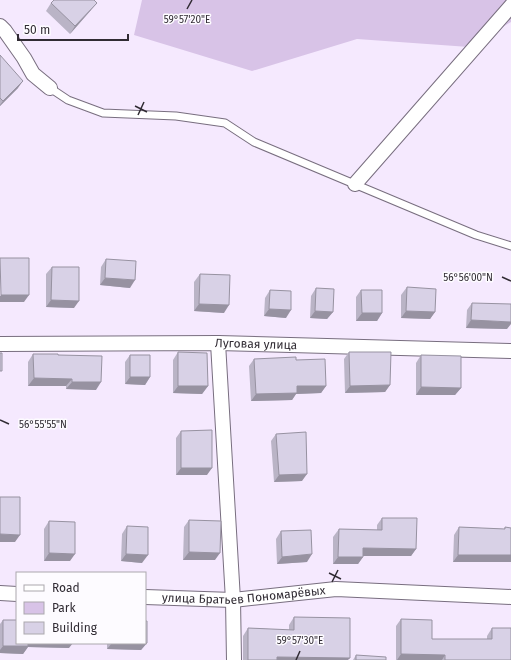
<svg xmlns="http://www.w3.org/2000/svg" width="511" height="660" font-family="'Fira Sans',sans-serif">
  <style>
    .green { fill: #d8c3e7 }
    .lines { fill: none; stroke-linecap: round; stroke-linejoin: round }
    .lane-casing { stroke: #786e7f; stroke-width: 9 }
    .street-casing { stroke: #786e7f; stroke-width: 16 }
    .lane { stroke: #fff; stroke-width: 7 }
    .street { stroke: #fff; stroke-width: 14 }
    .wall { fill: #bab4c6 }
    .shaded-wall { fill: #9792a1 }
    .building { fill: #d8d1e6; stroke: #9792a1 }
    .ticks { fill: none; stroke: #302b33; stroke-width: 1.5 }
    .labels { text-anchor: middle; stroke-width: 3; stroke-linejoin: round; paint-order: stroke }
    .street-label { font-size: 12px; fill: #302b33; stroke: #fdfbff }
    .ticks-label { font-size: 10px; text-anchor: middle; fill: #302b33; stroke: #fdfbff; stroke-width: 3; stroke-linejoin: round; paint-order: stroke }
  </style>
  <rect width="100%" height="100%" fill="#f5e9fe"/>
  <path class="green" d="M142,0H511V22L469,47L357,39L252,71L134,35Z"/>
  <g class="lines">
    <defs>
      <path id="lane" d="M50,88L68,100L103,113L176,116L225,123L254,142L476,235L511,246"/>
      <g id="street">
        <path d="M0,26L5,31L24,58L33,74L50,88"/>
        <path d="M355,184L511,6"/>
        <path d="M218,343L233,600L234,660"/>
        <path id="s1" d="M0,344L218,343L511,351"/>
        <path d="M0,593L17,594"/>
        <path id="s2" d="M145,597L233,600L336,589L511,597"/>
      </g>
    </defs>
    <use href="#lane" class="lane-casing"/>
    <use href="#street" class="street-casing"/>
    <use href="#lane" class="lane"/>
    <use href="#street" class="street"/>
  </g>
  <path class="wall" d="M51,3L91,10L70,34L46,11Z
    M0,55L18,88L0,106Z
    M106,259L130,288L100,285L101,267Z
    M52,267L74,308L46,307V274Z
    M200,274L224,313L194,311V282Z
    M407,287L435,312L430,319L401,318V295Z
    M316,288L333,312L327,319L310,318L311,296Z
    M270,290L286,318L264,316L265,298Z
    M361,290L382,313L377,321H356V297Z
    M472,303L507,329L466,328L467,310Z
    M178,352L208,386L202,394L173,393V360Z
    M349,352L390,385L385,392L345,393L344,359Z
    M33,354L58,355L96,390L66,389V386H28V362Z
    M130,355L150,377L145,385L125,384V362Z
    M421,355L461,388L455,395H416V363Z
    M254,359L296,360L326,386L321,393L296,394L292,400L251,401L249,366Z
    M181,431L207,475H176V438Z
    M276,434L302,481L274,482L271,441Z
    M382,518L416,549L411,556H363V557L358,564H333V537L339,529L377,530V525Z
    M189,520L215,560H183L184,527Z
    M49,521L70,561H44V529Z
    M127,526L142,563L121,561L122,534Z
    M459,527L504,529L505,527L511,528V562H453L454,535Z
    M281,531L307,562L277,564L276,539Z
    M294,617L348,660H243V636L248,628L289,630V625Z
    M401,619L432,639H487V636L492,628L511,660H396V626Z
    M3,620L69,648L28,647L23,654L0,653V624Z
    M107,643H147L141,650L107,649Z
    M356,655L386,660H353Z"/>
  <path class="shaded-wall" d="M97,3L91,10L70,34L75,26Z
    M23,81L18,88L0,106V105L3,101Z
    M105,278L135,280L130,288L100,285Z
    M1,295H29L24,302H0V296Z
    M51,300L79,301L74,308L46,307Z
    M199,304L229,305L224,313L194,311Z
    M269,309L291,310L286,318L264,316Z
    M315,311L333,312L327,319L310,318Z
    M406,311L435,312L430,319L401,318Z
    M362,313H382L377,321H356Z
    M471,320L511,322V324L507,329L466,328Z
    M130,377H150L145,385L125,384Z
    M34,378L72,379L66,386H28Z
    M72,382H101L96,390L66,389Z
    M390,385L385,392L345,393L350,386Z
    M178,386H208L202,394L173,393Z
    M297,386H326L321,393L296,394L292,400L251,401L256,394Z
    M421,387L461,388L455,395H416Z
    M181,468H212L207,475H176Z
    M307,474L302,481L274,482L279,475Z
    M0,534L20,535L15,542H0Z
    M363,548L416,549L411,556H358Z
    M189,552L220,553L215,560H183Z
    M49,553L75,554L70,561H44Z
    M126,554L148,555L142,563L121,561Z
    M312,554L307,562L277,564L282,557Z
    M458,555H511V562H453Z
    M338,557H363L358,564H333Z
    M26,643H73L69,648L28,647L23,654L0,653V650L3,646Z
    M112,643H147L141,650L107,649Z
    M401,654L445,655L442,660H397Z
    M277,657L350,658L348,660H275Z"/>
  <path class="building" d="M54,0H94L97,3L75,26L51,3Z
    M0,55L23,81L3,101L0,98Z
    M0,258H29V295H1Z
    M106,259L136,261L135,280L105,278Z
    M52,267H79V301L51,300Z
    M200,274L230,275L229,305L199,304Z
    M407,287L436,289L435,312L406,311Z
    M316,288L334,289L333,312L315,311Z
    M270,290L291,291V310L269,309Z
    M361,290H382V313H362Z
    M472,303L511,304V322L471,320Z
    M178,352L207,353L208,386H178Z
    M349,352H391L390,385L350,386Z
    M0,353H2V371H0Z
    M33,354H58V355L102,356L101,382H72V379L34,378Z
    M130,355H150V377H130Z
    M421,355L461,356V388L421,387Z
    M296,357V360L325,359L326,386H297V393L256,394L254,359Z
    M212,430V468H181V431Z
    M306,432L307,474L279,475L276,434Z
    M0,497H20V535L0,534Z
    M382,518H417L416,549L363,548V557H338L339,529L382,530Z
    M189,520L221,521L220,553L189,552Z
    M49,521L75,522V554L49,553Z
    M127,526L148,527V555L126,554Z
    M459,527L505,529V527L511,528V555H458Z
    M311,530L312,554L282,557L281,531Z
    M294,617L350,618V658L277,657V660H248V628L294,630Z
    M401,619L432,620V639H492V628H511V660H445V655L401,654Z
    M3,620H17V643H28V646H3Z
    M145,621H147V643H145Z
    M356,655L386,657V660H356Z"/>
  <path class="ticks" d="M187,9L192,0M135,106L147,112M138,115L144,102M502,277L511,281M0,420L9,424M329,573L341,579M332,582L338,570M296,660L300,651"/>
  <g class="labels">
    <g class="street-label">
      <text dy="4" stroke="none"><textPath href="#s1" startOffset="256">Луговая улица</textPath></text>
      <text dy="4" stroke="none"><textPath href="#s2" startOffset="99">улица Братьев Пономарёвых</textPath></text>
    </g>
  </g>
  <g class="ticks-label">
    <text x="187" y="23">59°57'20"E</text>
    <text x="468" y="281">56°56'00"N</text>
    <text x="43" y="428">56°55'55"N</text>
    <text x="300" y="644">59°57'30"E</text>
  </g>
  <rect x="16" y="572" width="130" height="72" fill="#fdfbff" stroke="#aba8ad"/>
  <rect x="24" y="585" width="20" height="6" fill="#ffffff" stroke="#aba8ad"/>
  <text x="52" y="592" font-size="12" fill="#302b33">Road</text>
  <rect x="24" y="602" width="20" height="12" fill="#d8c3e7" stroke="#aba8ad"/>
  <text x="52" y="612" font-size="12" fill="#302b33">Park</text>
  <rect x="24" y="622" width="20" height="12" fill="#d8d1e6" stroke="#aba8ad"/>
  <text x="52" y="632" font-size="12" fill="#302b33">Building</text>
  <path d="M18 34v6h110v-6" fill="none" stroke="#302b33" stroke-width="2"/>
  <text x="24" y="34" font-size="12" fill="#302b33" stroke="#fdfbff" stroke-width="3" paint-order="stroke">50 m</text>
</svg>
